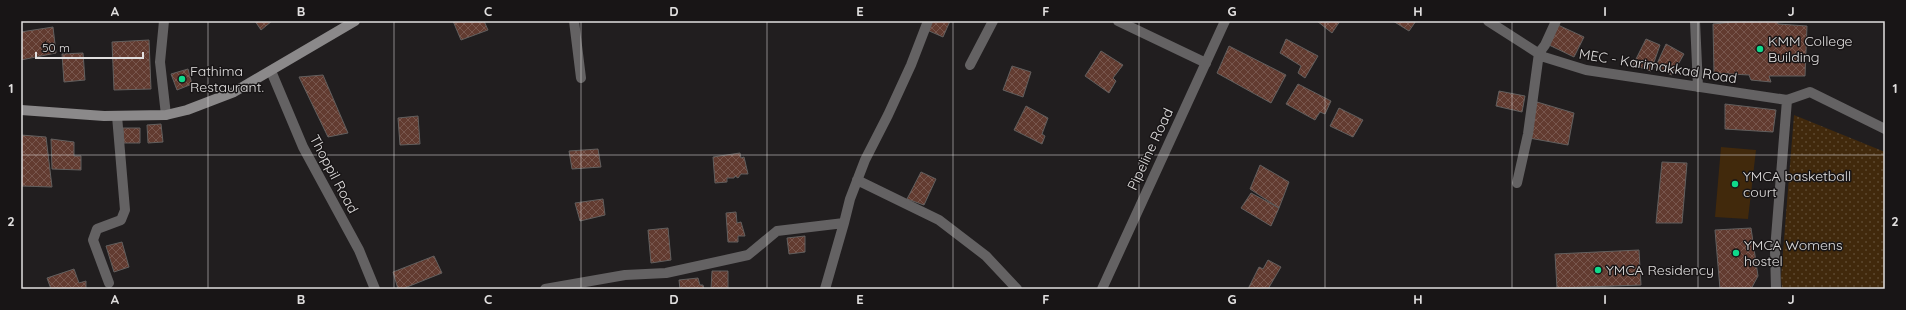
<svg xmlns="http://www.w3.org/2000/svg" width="1906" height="310" font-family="Quicksand,sans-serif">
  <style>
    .green { fill: #41290c }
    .park { fill: url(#park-dots) }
    .building { fill: url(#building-cross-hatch); stroke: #625f5e }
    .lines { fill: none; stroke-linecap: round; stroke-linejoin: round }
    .minor { stroke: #646263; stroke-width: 10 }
    .tertiary { stroke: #646263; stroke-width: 10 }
    .secondary { stroke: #8b898a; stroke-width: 10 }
    .grid { fill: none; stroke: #e1dfdf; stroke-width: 1; stroke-opacity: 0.55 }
    .poi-dot { fill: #0fd98a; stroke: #181516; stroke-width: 1.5 }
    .labels { text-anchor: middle; stroke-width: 3; stroke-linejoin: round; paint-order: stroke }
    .poi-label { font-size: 14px; fill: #e1dfdf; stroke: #181516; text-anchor: start }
    .street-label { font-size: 14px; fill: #e1dfdf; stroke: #181516 }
    .neatline { fill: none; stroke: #e1dfdf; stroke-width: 1.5 }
    .grid-label { font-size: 13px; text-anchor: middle; font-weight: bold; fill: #e1dfdf }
  </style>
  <defs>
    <pattern id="park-dots" width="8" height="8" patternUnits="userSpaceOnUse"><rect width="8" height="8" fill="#41290c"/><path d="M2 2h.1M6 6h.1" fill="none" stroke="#5c482f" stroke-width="1.8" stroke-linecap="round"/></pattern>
    <pattern id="building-cross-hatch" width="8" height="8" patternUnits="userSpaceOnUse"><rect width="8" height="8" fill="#623b30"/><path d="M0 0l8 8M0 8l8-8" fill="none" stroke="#78574e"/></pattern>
  </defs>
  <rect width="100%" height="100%" fill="#211e1f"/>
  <path class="green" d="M1721,147L1756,150L1748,219L1715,217Z"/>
  <path class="park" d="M1794,115L1885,152V289H1782L1781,277Z"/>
  <path class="building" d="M255,21H272L261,30Z
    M453,21H484L488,30L461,40Z
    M931,21H950L943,37L927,30Z
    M1317,21H1340L1332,33Z
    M1393,21H1416L1409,31Z
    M1742,21H1777L1778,24L1807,26L1805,76H1769L1771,82L1751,80L1749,75L1714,73L1713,24Z
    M1558,25L1584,37L1574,57L1549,45Z
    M53,27L56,53L21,60V32Z
    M1286,39L1318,56L1305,78L1298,73L1301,66L1280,53Z
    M1646,39L1660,45L1651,71L1633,65Z
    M149,40L151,89L114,90L112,42Z
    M1666,44L1684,54L1672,75L1655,68Z
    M1229,46L1286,75L1271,103L1217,73Z
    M1101,51L1123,65L1113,78L1116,81L1109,93L1085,76Z
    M83,53L85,80L64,82L62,54Z
    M1012,66L1031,72L1023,97L1003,90Z
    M188,69L192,84L177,90L171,74Z
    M323,75L348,133L328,137L299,77Z
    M1298,84L1331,101L1325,114L1320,112L1315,120L1286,104Z
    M1499,91L1525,96L1522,112L1496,106Z
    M1537,102L1574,113L1568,145L1529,138Z
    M1725,104L1776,110L1773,132L1725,129Z
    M1026,106L1048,118L1042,134L1045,136L1042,144L1014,130Z
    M1339,108L1363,120L1353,137L1330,126Z
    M418,116L420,144L400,145L398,118Z
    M161,124L163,142L148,143L147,125Z
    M123,128H140V143H124Z
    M21,135L46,137L52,187L21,186Z
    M51,139L74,142V156H81V170L52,169Z
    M598,149L601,167L572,169L569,151Z
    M740,153L741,158L744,157L748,174H741L738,178L735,176L734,178H727V182L715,183L713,157Z
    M1662,162L1687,163L1682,223H1656Z
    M1260,165L1289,182L1279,208L1250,189Z
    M921,172L936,179L924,205L907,199Z
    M1251,193L1279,208L1271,226L1241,208Z
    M603,199L605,215L580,221L575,203Z
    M736,212L737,223L741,222L745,236H738V242H728L726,213Z
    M668,228L671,260L651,263L648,230Z
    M1751,228L1758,276L1751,289H1720L1715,230Z
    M805,236V252L789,254L787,238Z
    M122,242L129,267L114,272L106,246Z
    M1639,250L1641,285L1557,288L1555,254Z
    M434,256L442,273L402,289H398L393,272Z
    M1268,260L1281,267L1268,289H1248L1259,267L1263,269Z
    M74,269L79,283L86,281V289H51L47,278Z
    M712,271H728V289H711Z
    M698,278L700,285H703L704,289H680L679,280Z"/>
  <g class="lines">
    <path class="minor" d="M164,21L160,62L166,115
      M574,21L581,78
      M1118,21L1206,63
      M1488,21L1544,57L1586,70L1787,100L1810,92L1885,129
      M1695,21L1698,87
      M970,65L993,21
      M271,71L303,147L359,250L375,289
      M857,180L939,220L986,256L1017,289
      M1517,183L1528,134L1539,53L1545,45L1556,21
      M109,283L93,240L97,229L121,220L125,210L117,116
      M545,289L625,275L666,273L748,255L777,231L844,223L850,199L865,160L888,115L911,65L928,21
      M825,289L844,223
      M1776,289L1775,250L1787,100"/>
    <path class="tertiary" d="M1102,289L1225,21"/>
    <path class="secondary" d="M21,110L104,116L166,115L187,110L234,92L355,21"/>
  </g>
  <path class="grid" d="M208,21V289M394,21V289M581,21V289M767,21V289M953,21V289M1139,21V289M1325,21V289M1512,21V289M1698,21V289M21,155H1885"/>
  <g class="poi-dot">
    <circle cx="1760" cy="49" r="4"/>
    <circle cx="182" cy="79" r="4"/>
    <circle cx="1735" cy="184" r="4"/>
    <circle cx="1736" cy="253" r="4"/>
    <circle cx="1598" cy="270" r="4"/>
  </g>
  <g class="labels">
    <g class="poi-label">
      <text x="1768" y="46">KMM College<tspan x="1768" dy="16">Building</tspan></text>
      <text x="190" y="76">Fathima<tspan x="190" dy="16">Restaurant.</tspan></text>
      <text x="1743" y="181">YMCA basketball<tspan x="1743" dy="16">court</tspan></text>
      <text x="1744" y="250">YMCA Womens<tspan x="1744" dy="16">hostel</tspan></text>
      <text x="1606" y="275">YMCA Residency</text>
    </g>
    <g class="street-label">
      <text transform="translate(1658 66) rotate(9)" y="5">MEC - Karimakkad Road</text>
      <text transform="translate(1150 149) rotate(-65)" y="5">Pipeline Road</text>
      <text transform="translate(334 174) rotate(62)" y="5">Thoppil Road</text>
    </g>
  </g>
  <rect width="1906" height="310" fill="none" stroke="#181516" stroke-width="44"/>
  <path d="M36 52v6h107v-6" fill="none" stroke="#e1dfdf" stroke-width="2"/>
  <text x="42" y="52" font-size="12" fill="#e1dfdf" stroke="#181516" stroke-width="3" paint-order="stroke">50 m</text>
  <rect x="22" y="22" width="1862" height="266" class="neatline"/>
  <g class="grid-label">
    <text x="115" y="16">A</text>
    <text x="301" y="16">B</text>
    <text x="488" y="16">C</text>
    <text x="674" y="16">D</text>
    <text x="860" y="16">E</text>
    <text x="1046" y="16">F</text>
    <text x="1232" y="16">G</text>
    <text x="1418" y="16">H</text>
    <text x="1605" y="16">I</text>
    <text x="1791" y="16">J</text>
    <text x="11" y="93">1</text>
    <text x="1895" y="93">1</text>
    <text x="11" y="226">2</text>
    <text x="1895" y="226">2</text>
    <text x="115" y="304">A</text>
    <text x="301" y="304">B</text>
    <text x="488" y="304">C</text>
    <text x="674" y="304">D</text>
    <text x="860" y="304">E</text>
    <text x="1046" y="304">F</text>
    <text x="1232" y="304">G</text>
    <text x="1418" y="304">H</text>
    <text x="1605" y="304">I</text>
    <text x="1791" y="304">J</text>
  </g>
</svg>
